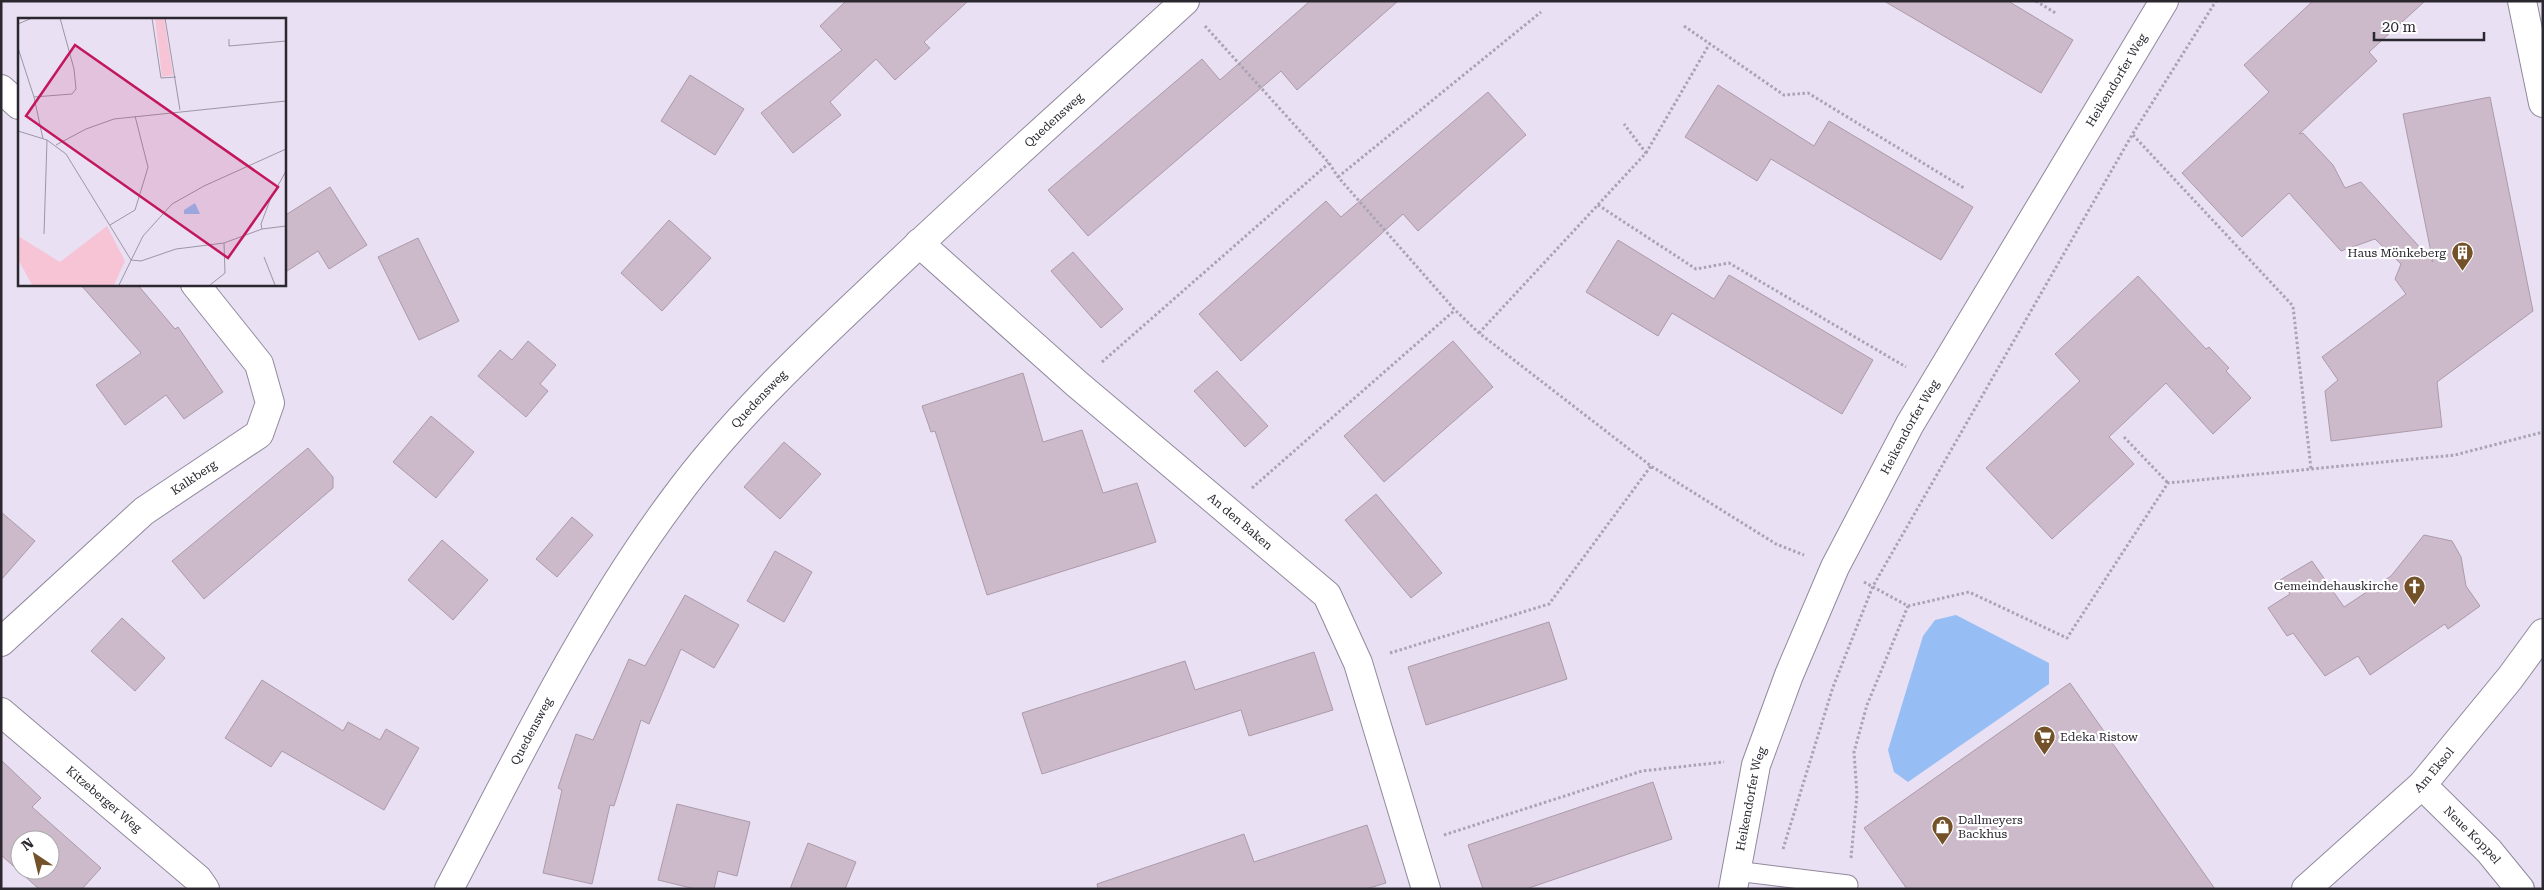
<svg xmlns="http://www.w3.org/2000/svg" width="2544" height="890" font-family="'Roboto Serif',serif">
  <style>
    .water { fill: #97bef4 }
    .building { fill: #ccbaca; stroke: #ac9aa9; fill-rule: evenodd }
    .lines { fill: none; stroke-linecap: round; stroke-linejoin: round }
    .service-casing { stroke: #91899c; stroke-width: 21 }
    .minor-casing { stroke: #91899c; stroke-width: 30 }
    .tertiary-casing { stroke: #91899c; stroke-width: 30 }
    .path { stroke: #aaa3b3; stroke-width: 3; stroke-dasharray: 2.5 2.5; stroke-linecap: butt }
    .service { stroke: #fff; stroke-width: 19 }
    .minor { stroke: #fff; stroke-width: 28 }
    .tertiary { stroke: #fff; stroke-width: 28 }
    .labels { text-anchor: middle; stroke-width: 4.5; stroke-linejoin: round; paint-order: stroke }
    .street-label { font-size: 12px; fill: #2b272f; stroke: #fff }
    .poi-label { font-size: 12px; fill: #2b272f; stroke: #fff; text-anchor: end }
    .inset-road { fill: none; stroke: #9d96a5; stroke-width: 1 }
    .view { fill: #c2185b; fill-opacity: 0.15; stroke: #c2185b; stroke-width: 2.5 }
    .inset-edge { fill: none; stroke: #2b272f; stroke-width: 2.5 }
  </style>
  <rect width="100%" height="100%" fill="#e9e0f4"/>
  <path class="water" d="M1956,615L2049,663V684L1908,782L1894,772L1888,750L1923,636L1935,620Z"/>
  <path class="building" d="M846,1H968L924,42L930,48L895,80L876,59L830,102L841,115L793,153L761,113L842,50L820,26Z
    M1310,1H1398L1297,90L1281,71L1088,236L1048,190L1202,59L1220,80Z
    M1884,1H2008L2073,40L2041,93Z
    M2313,1H2425L2369,52L2377,61L2299,134L2303,133L2333,165L2345,188L2361,182L2433,262L2403,114L2490,97L2533,311L2437,382L2442,427L2331,441L2325,391L2338,380L2322,357L2406,294L2395,279L2401,264L2375,239L2341,251L2289,193L2242,237L2182,173L2269,92L2244,65Z
    M690,75L744,109L715,155L661,121Z
    M1718,85L1814,146L1829,121L1973,207L1941,260L1771,159L1757,181L1685,137Z
    M1488,92L1526,135L1418,231L1403,214L1241,361L1199,314L1326,201L1341,217Z
    M330,187L367,245L329,269L318,251L284,273V216Z
    M669,220L711,258L662,311L621,273Z
    M418,238L459,321L419,340L378,257Z
    M1618,240L1714,299L1729,275L1873,360L1842,414L1672,313L1658,336L1586,292Z
    M1073,252L1123,309L1101,328L1051,271Z
    M2138,276L2206,349L2209,347L2229,368L2226,371L2251,398L2213,434L2166,383L2109,437L2134,464L2052,539L1986,468L2080,381L2055,354Z
    M80,284H137L175,329L178,327L223,392L184,419L166,395L125,425L96,385L141,353Z
    M528,341L556,365L540,384L548,391L526,417L478,376L500,350L512,360Z
    M1453,341L1493,387L1384,482L1344,436Z
    M1217,371L1268,426L1245,447L1194,391Z
    M1023,373L1043,442L1082,430L1103,493L1137,483L1156,542L987,595L935,431L931,432L922,406Z
    M431,416L474,452L436,498L393,462Z
    M784,442L821,474L780,519L744,487Z
    M308,448L333,477V488L204,599L172,561Z
    M1376,494L1442,573L1411,598L1345,520Z
    M1,512L35,541L1,580Z
    M572,517L593,535L557,577L536,559Z
    M2424,535L2452,541L2461,557L2466,586L2480,606L2448,629L2445,624L2370,675L2358,656L2325,676L2293,633L2287,636L2268,608L2290,594L2280,580L2312,561L2344,607L2391,576Z
    M442,540L488,580L453,620L408,580Z
    M775,551L812,572L784,622L747,601Z
    M685,595L739,625L714,668L681,649L649,724L641,720L614,806L610,805L592,884L543,873L562,790L558,788L576,734L593,740L629,659L645,666Z
    M122,618L165,658L135,691L91,651Z
    M1549,622L1567,679L1426,725L1408,667Z
    M1314,652L1333,710L1249,736L1241,710L1042,774L1022,713L1185,661L1195,690Z
    M262,680L343,731L348,722L380,740L386,729L419,748L384,810L282,751L271,767L225,738Z
    M2070,683L2215,889H1907L1864,828Z
    M1,760L41,798L32,807L101,868L82,889H39L1,855ZM20,840H50V870H20Z
    M1653,782L1672,839L1526,889H1483L1468,845Z
    M677,804L750,822L737,876L718,871L714,889H695L658,880Z
    M1367,825L1386,883L1366,889H1098L1097,884L1244,834L1254,862Z
    M808,843L856,862L845,889H790Z"/>
  <g class="lines">
    <defs>
      <path id="service" d="M1736,871L1848,885"/>
      <g id="minor">
        <path d="M2522,1L2543,103"/>
        <path d="M1,89L19,105"/>
        <path id="s1" d="M919,243L1077,384L1327,595L1358,663L1426,889"/>
        <path id="s2" d="M1,642L144,511L259,434L270,403L259,364L195,284"/>
        <path id="s3" d="M1,712L198,879L205,889"/>
        <path id="s4" d="M2422,785L2489,851L2520,889"/>
        <path id="s5" d="M449,889C519,756 584,620 674,499C729,424 798,358 866,294C970,194 1078,99 1185,1"/>
        <path id="s6" d="M2306,889L2422,785L2510,678L2543,633"/>
      </g>
      <g id="tertiary">
        <path id="s7" d="M1733,889L1756,765L1789,675L1835,567L1910,424L2164,1"/>
      </g>
    </defs>
    <use href="#service" class="service-casing"/>
    <use href="#minor" class="minor-casing"/>
    <use href="#tertiary" class="tertiary-casing"/>
    <path class="path" d="M2036,1L2057,14
      M1205,26L1329,163L1338,177L1455,310L1479,333L1651,466L1776,544L1804,555
      M1684,26L1784,95L1808,93L1964,188
      M2133,135L2293,306L2311,469
      M1646,153L1710,43
      M1338,177L1541,12
      M1598,205L1696,269L1729,263L1906,367
      M1479,333L1646,153L1624,124
      M1102,362L1329,163
      M2124,437L2168,483
      M1252,488L1455,310
      M1864,582L1908,606L1969,592L2067,638L2168,483L2455,455L2543,432
      M1390,653L1549,604L1651,466
      M1444,835L1642,771L1724,762
      M1783,849L1833,687L1873,586L2132,135L2216,1
      M1851,858L1857,795L1854,752L1867,705L1908,606"/>
    <use href="#service" class="service"/>
    <use href="#minor" class="minor"/>
    <use href="#tertiary" class="tertiary"/>
  </g>
  <defs>
    <symbol id="building-pin" viewBox="-11 -11 22 30"><path d="M0 17L-7.5 6A9.5 9.5 0 1 1 7.5 6Z" fill="#735129" stroke="#fff"/><path d="M-4-6H4V6H1V3H-1V6H-4ZM-2.5-4.3h1.7v1.8h-1.7ZM.8-4.3h1.7v1.8H.8ZM-2.5-1h1.7V.8h-1.7ZM.8-1h1.7V.8H.8Z" fill="#fff"/></symbol>
    <symbol id="church-pin" viewBox="-11 -11 22 30"><path d="M0 17L-7.5 6A9.5 9.5 0 1 1 7.5 6Z" fill="#735129" stroke="#fff"/><path d="M-1.2-6h2.4v3.5h3.3v2.4h-3.3V6h-2.4V-.1h-3.3v-2.4h3.3Z" fill="#fff"/></symbol>
    <symbol id="supermarket-pin" viewBox="-11 -11 22 30"><path d="M0 17L-7.5 6A9.5 9.5 0 1 1 7.5 6Z" fill="#735129" stroke="#fff"/><path d="M-6-5.5h2.5l.6 2H6L4.5 2H-2.5L-4.4-4H-6ZM-1.5 3.2a1.3 1.3 0 1 0 .1 0ZM3 3.2a1.3 1.3 0 1 0 .1 0Z" fill="#fff"/></symbol>
    <symbol id="shop-pin" viewBox="-11 -11 22 30"><path d="M0 17L-7.5 6A9.5 9.5 0 1 1 7.5 6Z" fill="#735129" stroke="#fff"/><path d="M-5-2.5h2.3a2.7 3.5 0 0 1 5.4 0H5L5.5 6h-11ZM-1.5-2.5h3a1.5 2.3 0 0 0-3 0Z" fill="#fff"/></symbol>
  </defs>
  <g fill-rule="evenodd">
    <use href="#building-pin" x="2450" y="240" width="25" height="34"/>
    <use href="#church-pin" x="2402" y="574" width="25" height="34"/>
    <use href="#supermarket-pin" x="2032" y="724" width="25" height="34"/>
    <use href="#shop-pin" x="1930" y="814" width="25" height="34"/>
  </g>
  <g class="labels">
    <g class="street-label">
      <text dy="4" stroke="none"><textPath href="#s7" startOffset="902">Heikendorfer Weg</textPath></text>
      <text dy="4" stroke="none"><textPath href="#s5" startOffset="988">Quedensweg</textPath></text>
      <text dy="4" stroke="none"><textPath href="#s5" startOffset="582">Quedensweg</textPath></text>
      <text dy="4" stroke="none"><textPath href="#s7" startOffset="498">Heikendorfer Weg</textPath></text>
      <text dy="4" stroke="none"><textPath href="#s2" startOffset="254">Kalkberg</textPath></text>
      <text dy="4" stroke="none"><textPath href="#s1" startOffset="425">An den Baken</textPath></text>
      <text dy="4" stroke="none"><textPath href="#s5" startOffset="178">Quedensweg</textPath></text>
      <text dy="4" stroke="none"><textPath href="#s6" startOffset="175">Am Eksol</textPath></text>
      <text dy="4" stroke="none"><textPath href="#s3" startOffset="135">Kitzeberger Weg</textPath></text>
      <text dy="4" stroke="none"><textPath href="#s7" startOffset="92">Heikendorfer Weg</textPath></text>
      <text dy="4" stroke="none"><textPath href="#s4" startOffset="71">Neue Koppel</textPath></text>
    </g>
    <g class="poi-label">
      <text x="2446" y="257">Haus Mönkeberg</text>
      <text x="2398" y="590">Gemeindehauskirche</text>
      <text x="2060" y="741" text-anchor="start">Edeka Ristow</text>
      <text x="1958" y="824" text-anchor="start">Dallmeyers<tspan x="1958" dy="14">Backhus</tspan></text>
    </g>
  </g>
  <g transform="translate(18 18)">
    <rect width="268" height="268" fill="#e9e0f4"/>
    <path d="M137,0H146L155,57L144,59ZM89,208L107,243L96,267H14L1,243L0,218L42,244Z" fill="#f7c4d6"/>
    <path d="M177,185L182,196H166V192Z" fill="#97bef4"/>
    <path class="inset-road" d="M134,0L143,60L158,59M147,0L162,92M0,6L14,0M211,21V28L268,23M0,30L16,79L25,121M16,79L54,76L58,71L56,51L42,0M0,113L29,122L48,136L113,242M38,127L68,111L96,101L268,83M92,207L117,192L128,156L130,149L117,98M244,211L243,206L252,182L268,153M26,216L29,122M246,239L257,267M113,242L123,243L158,231L206,225L244,211L268,208M101,267L125,218L154,186L186,168L268,131M192,267L207,255L206,225"/>
    <path class="view" d="M57,27L260,169L210,240L8,98Z"/>
    <rect width="268" height="268" class="inset-edge"/>
  </g>
  <rect width="2544" height="890" fill="none" stroke="#2b272f" stroke-width="5"/>
  <g transform="translate(35 855) rotate(325)"><circle r="24" fill="#ffffff" stroke="#aaa9ac"/>
  <path d="M0-4L9 19L0 12L-9 19Z" fill="#735129"/>
  <text y="-8" font-size="14" font-weight="bold" text-anchor="middle" fill="#2b272f">N</text>
  </g>
  <path d="M2374 32v8h110v-8" fill="none" stroke="#2b272f" stroke-width="2.5"/>
  <text x="2382" y="32" font-size="15" fill="#2b272f" stroke="#ffffff" stroke-width="4" paint-order="stroke">20 m</text>
</svg>
